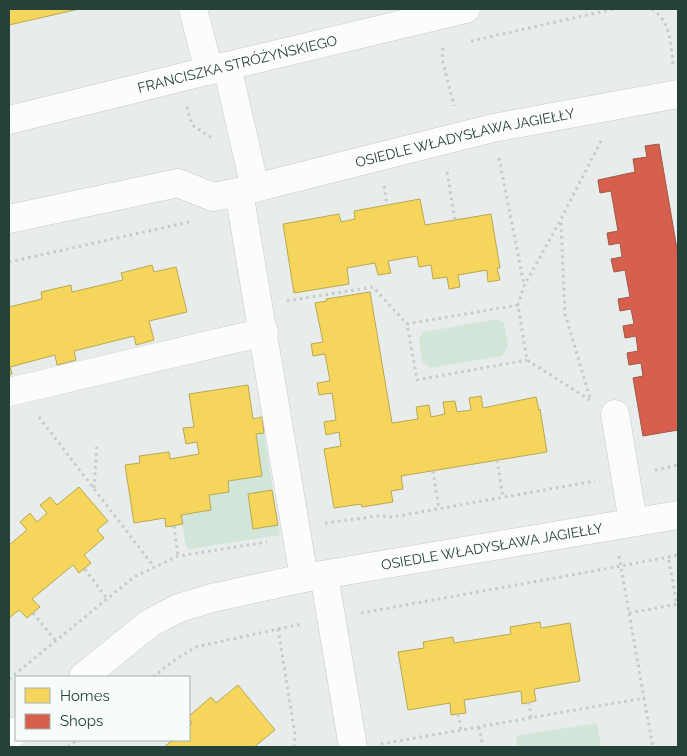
<svg xmlns="http://www.w3.org/2000/svg" width="687" height="756" font-family="Raleway,sans-serif">
  <style>
    .green { fill: #d1e6d8 }
    .homes { fill: #f6d55c; stroke: #b7a952 }
    .shops { fill: #d6604d; stroke: #a15747 }
    .lines { fill: none; stroke-linecap: round; stroke-linejoin: round }
    .minor-casing { stroke: #c5cac8; stroke-width: 29 }
    .path { stroke: #c3ccca; stroke-width: 3; stroke-dasharray: 2.5 4; stroke-linecap: butt }
    .minor { stroke: #fcfcfc; stroke-width: 28 }
    .labels { text-anchor: middle; stroke-width: 5; stroke-linejoin: round; paint-order: stroke }
    .street-label { font-size: 14px; fill: #24423a; stroke: #f7fbf9 }
  </style>
  <rect width="100%" height="100%" fill="#e8edeb"/>
  <path class="green" d="M498,319L504,323L508,346L502,356L430,368L422,362L419,338L423,332Z
    M264,433L280,535L189,549L185,543L181,515L211,510L209,495L229,492L228,481L262,476L256,434Z
    M597,723L601,747H518L516,736Z"/>
  <path class="homes" d="M9,9H79L9,25Z
    M420,199L425,225L491,214L500,268H497L500,280L488,282L487,270L458,275L460,287L449,289L447,277L433,279L431,265L419,267L417,256L388,261L391,273L378,275L375,263L347,268L349,284L294,293L283,224L339,214L341,222L355,219L354,211Z
    M152,265L154,272L176,267L187,312L149,321L154,340L136,345L134,336L74,351L76,360L57,365L55,355L10,367L12,374L9,375V307L42,299L41,292L71,285L72,292L123,280L121,273Z
    M370,292L392,423L418,419L416,407L429,405L431,417L445,414L443,402L455,401L457,412L471,410L469,398L481,396L483,408L536,397L539,410L540,409L547,452L401,476L403,489L391,491L393,502L362,507L361,504L334,508L324,449L341,446L339,432L326,435L324,422L336,420L332,393L319,395L317,383L330,381L325,354L313,356L311,344L323,342L315,303L327,301L326,299Z
    M248,385L253,419L262,417L264,433L256,434L262,476L228,481L229,492L209,495L211,510L181,515L183,524L166,527L165,518L134,523L125,465L140,463L139,456L169,452L170,459L199,454L197,442L186,444L183,428L194,427L189,394Z
    M79,487L108,521L97,530L104,538L84,555L91,563L79,573L73,565L32,599L40,607L27,618L19,610L9,618V545L27,530L20,522L30,513L37,522L47,513L40,505L50,497L57,505Z
    M272,490L278,525L253,529L248,494Z
    M540,622L541,628L570,623L580,681L534,689L536,701L522,704L521,691L464,700L466,713L451,715L450,703L408,710L398,652L424,648L423,642L453,637L454,643L511,634L510,627Z
    M238,685L275,730L254,747H164L173,740H189V726L192,723L189,719V716L211,697L216,703Z"/>
  <path class="shops" d="M659,144L678,255V430L643,436L633,378L643,376L641,363L629,365L627,353L638,351L636,336L625,338L623,326L634,324L631,309L620,311L618,299L630,297L625,270L614,272L611,259L622,257L620,243L609,245L607,233L618,231L611,191L600,193L598,180L635,172L633,159L647,157L645,146Z"/>
  <g class="lines">
    <defs>
      <g id="minor">
        <path d="M193,9L209,71"/>
        <path d="M227,66L255,188L239,192L304,578"/>
        <path id="s1" d="M9,120L227,66L466,9"/>
        <path id="s2" d="M255,188L493,128L678,94"/>
        <path d="M9,219L178,183L213,197L239,192"/>
        <path d="M9,392L264,332"/>
        <path d="M615,414L633,522"/>
        <path d="M324,575L353,747"/>
        <path id="s3" d="M83,677L150,623L179,608L212,598L304,578L678,515"/>
        <path d="M9,737L16,731"/>
      </g>
    </defs>
    <use href="#minor" class="minor-casing"/>
    <path class="path" d="M652,9C670,20 671,44 673,64
      M471,41L614,9
      M443,48L442,59L454,106
      M187,107L192,125L212,138
      M499,158L524,285
      M447,172L455,220
      M384,186L387,205
      M561,223L565,314L590,398
      M9,262L189,222
      M287,301L373,287L407,324
      M518,305L407,324L417,380L527,360
      M590,400L527,360L518,305L524,286L560,221L602,139
      M39,417L154,567
      M497,460L503,498
      M655,470L678,465
      M433,471L439,509
      M94,488L97,446
      M325,523L378,516L392,517L595,481
      M174,526L178,556
      M619,556L644,698
      M85,569L107,599
      M33,613L56,641
      M361,613L621,566L678,555
      M629,613L677,604L668,556
      M278,629L302,624
      M153,677L176,659L196,647L278,629L295,734L294,747
      M9,679L134,577L178,556L267,542
      M529,702L531,718
      M458,714L461,730
      M479,727L483,747
      M381,744L644,698L653,747
      M68,747L77,740"/>
    <use href="#minor" class="minor"/>
  </g>
  <g class="labels">
    <g class="street-label">
      <text dy="5" stroke="none"><textPath href="#s1" startOffset="235">FRANCISZKA STRÓŻYŃSKIEGO</textPath></text>
      <text dy="5" stroke="none"><textPath href="#s2" startOffset="216">OSIEDLE WŁADYSŁAWA JAGIEŁŁY</textPath></text>
      <text dy="5" stroke="none"><textPath href="#s3" startOffset="438">OSIEDLE WŁADYSŁAWA JAGIEŁŁY</textPath></text>
    </g>
  </g>
  <rect width="687" height="756" fill="none" stroke="#24423a" stroke-width="20"/>
  <rect x="15" y="676" width="175" height="65" fill="#f7fbf9" stroke="#a3b1ad"/>
  <rect x="25" y="688" width="25" height="15" fill="#f6d55c" stroke="#a3b1ad"/>
  <text x="60" y="701" font-size="15" fill="#24423a">Homes</text>
  <rect x="25" y="714" width="25" height="15" fill="#d6604d" stroke="#a3b1ad"/>
  <text x="60" y="726" font-size="15" fill="#24423a">Shops</text>
</svg>
